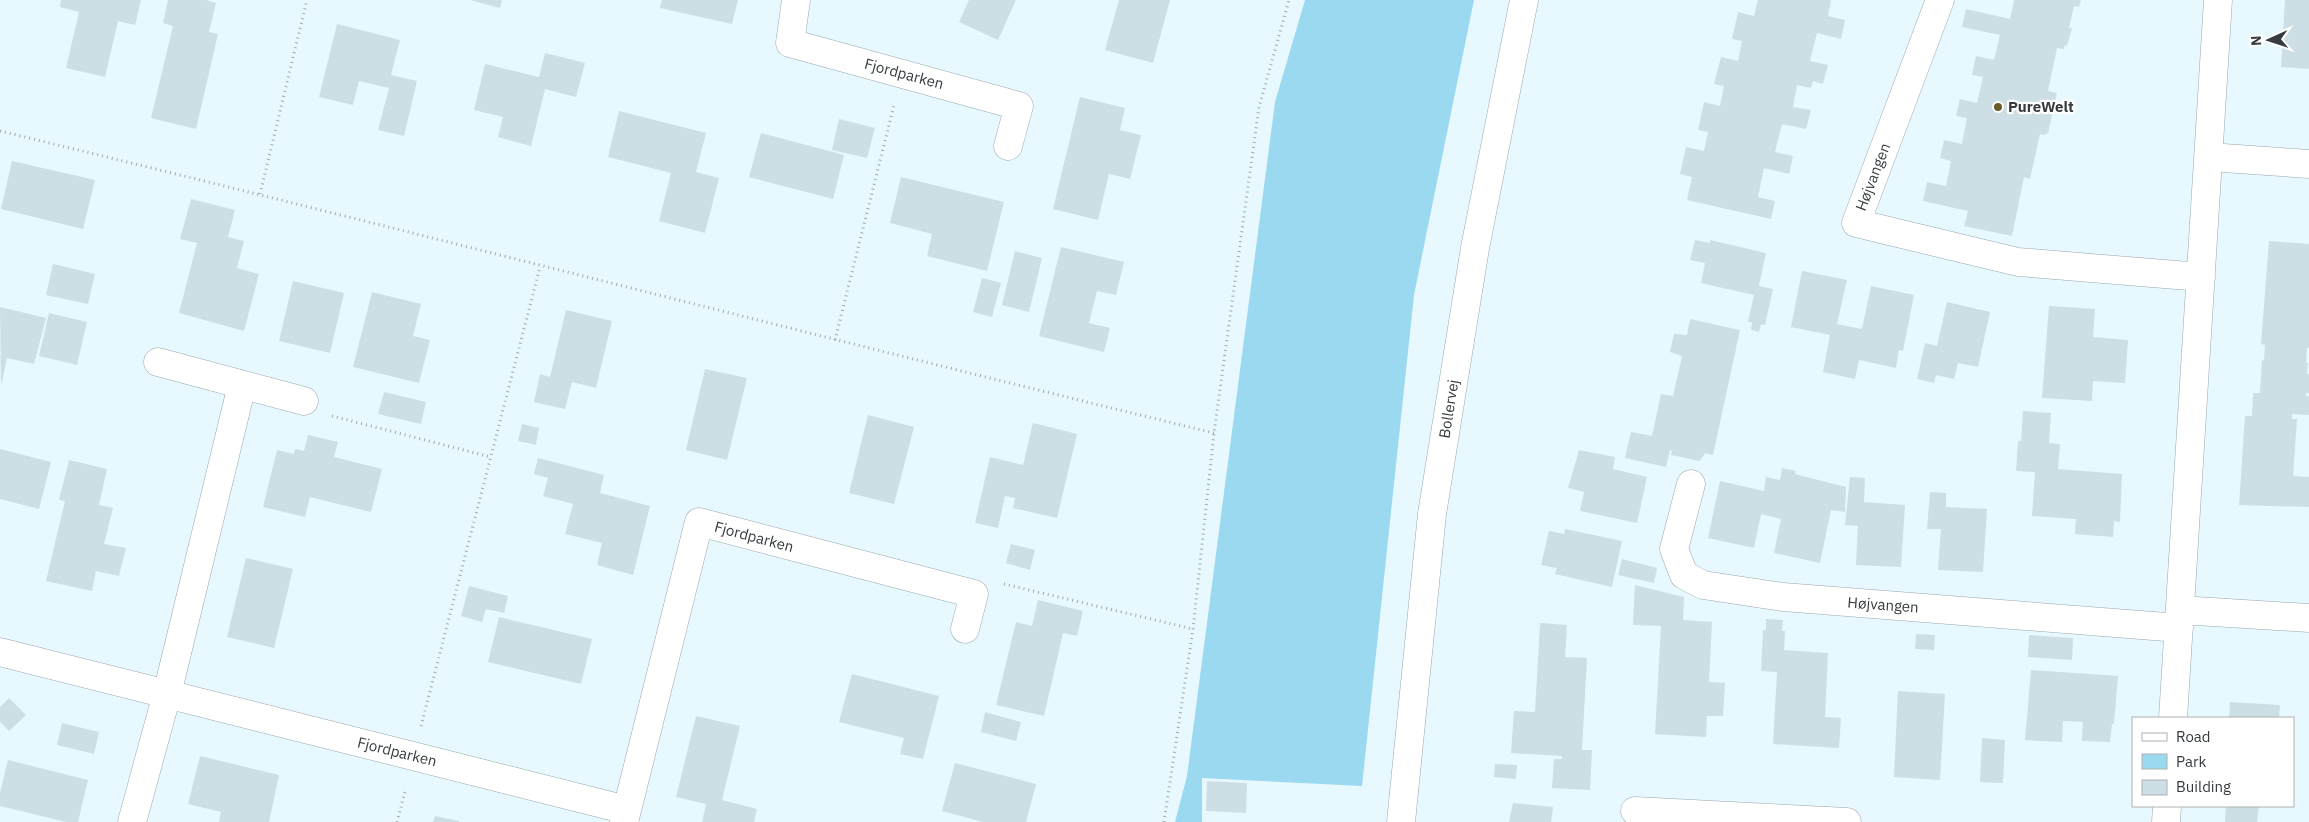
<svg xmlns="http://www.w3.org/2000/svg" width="2309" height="822" font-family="'IBM Plex Sans',sans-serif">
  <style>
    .green { fill: #9bd9f0 }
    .building { fill: #cddee4 }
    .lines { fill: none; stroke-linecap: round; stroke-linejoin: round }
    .street-casing { stroke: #98a8ae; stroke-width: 29 }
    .secondary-casing { stroke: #98a8ae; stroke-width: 29 }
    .path { stroke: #9eaab0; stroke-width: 3; stroke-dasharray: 1 4; stroke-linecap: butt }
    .street { stroke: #fff; stroke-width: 28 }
    .secondary { stroke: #fff; stroke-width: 28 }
    .poi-dot { fill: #6a5c29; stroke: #fff; stroke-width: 2 }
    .labels { text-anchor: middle; stroke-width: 4.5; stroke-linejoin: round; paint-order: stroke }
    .street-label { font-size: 15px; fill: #353b3e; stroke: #fff }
    .poi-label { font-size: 15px; font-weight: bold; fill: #353b3e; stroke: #fff; text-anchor: start }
  </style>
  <rect width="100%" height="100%" fill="#e8f8ff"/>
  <path class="green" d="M1305,0H1474L1414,295L1362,786L1202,778V822H1175L1187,776L1275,102Z"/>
  <path class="building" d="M61,0H141L135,25L118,21L105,77L66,68L79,12L60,7Z
    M168,0H206L216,3L209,32L218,34L196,129L151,118L173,26L163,23Z
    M470,0H502L500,8Z
    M662,0H738L732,24L660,8Z
    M969,0H1016L998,40L959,22Z
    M1119,0H1170L1153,63L1105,50Z
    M1758,0H1831L1828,16L1845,20L1841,39L1817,33L1810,61L1828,65L1823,84L1813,81L1811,88L1797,85L1793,107L1811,110L1806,129L1782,124L1775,152L1793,156L1789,174L1764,168L1758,197L1775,201L1771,219L1687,200L1692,177L1680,174L1686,147L1704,151L1708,132L1698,130L1704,102L1720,106L1724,86L1714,84L1721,57L1738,61L1742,41L1732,39L1738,12L1754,16Z
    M2014,0H2081L2079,7L2074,6L2069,28H2072L2067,46L2065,45L2064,49L2057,48L2048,91L2057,93L2048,133L2044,135L2040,134L2030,179L2024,177L2012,236L1964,226L1968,211L1923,201L1927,182L1946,186L1951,161L1940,158L1944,140L1962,144L1967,118L1956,116L1960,99L1977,103L1983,77L1972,75L1976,56L1994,60L2000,35L1962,27L1966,9L2010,19Z
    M2285,0H2309V69L2281,67Z
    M337,24L400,40L391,75L417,81L404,136L378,130L389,88L359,81L353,105L319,97Z
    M545,53L585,63L576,97L545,89L531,146L498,137L503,117L474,110L485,64L539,77Z
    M1080,97L1125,108L1120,130L1141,135L1130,179L1109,174L1098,220L1053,209Z
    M619,111L706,133L696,172L719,178L705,233L659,221L671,173L608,157Z
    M839,119L875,128L867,158L832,150Z
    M761,133L844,155L833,199L749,177Z
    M12,161L95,180L83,229L1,209Z
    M901,177L1004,202L987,271L927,256L932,234L890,223Z
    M191,199L235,210L228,237L244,241L237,268L259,274L244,331L179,313L197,243L180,239Z
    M1695,240L1710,243V240L1766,253L1759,286L1773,289L1765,325L1761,324L1759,332L1751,330L1752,322H1748L1754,295L1701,283L1705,263L1690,260Z
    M2269,241L2309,244V348H2307L2306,363H2308L2307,374H2309V393H2306V396H2309V415L2292,414V419H2297L2293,476L2309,477V507L2239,505L2245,416H2252L2253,393H2260L2262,360L2264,361L2265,345L2261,344Z
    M1061,247L1124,262L1116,295L1097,291L1089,323L1110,328L1104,352L1039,336Z
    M1015,251L1042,258L1029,312L1002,305Z
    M53,264L95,274L88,304L46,295Z
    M1802,271L1847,280L1837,324L1862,329L1871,286L1914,295L1903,351L1899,350L1896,368L1859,360L1855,379L1823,372L1830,335L1791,327Z
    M982,278L1001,283L992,317L973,312Z
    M293,281L344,293L330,353L279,341Z
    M372,292L421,304L413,336L430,340L419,383L353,367Z
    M1947,302L1990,312L1978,367L1958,363L1954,379L1936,375L1934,383L1917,379L1925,343L1937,346Z
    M2049,306L2095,309L2093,337L2128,340L2125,383L2093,381L2092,401L2042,398Z
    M0,307L46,318L34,364L7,358L1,386Z
    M566,310L612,321L596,388L572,382L565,409L534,402L540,374L550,377Z
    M49,313L87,322L77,365L39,356Z
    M1690,319L1740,330L1713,455L1705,453L1700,461L1671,455L1672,451L1670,450L1666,467L1625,458L1631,432L1652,436L1661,394L1673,396L1682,356L1670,352L1674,334L1687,335Z
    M705,369L747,378L727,460L686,450Z
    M384,392L426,402L421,424L378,414Z
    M2023,411L2051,413L2049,443L2060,444L2058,469L2122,474L2120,522L2114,521L2113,537L2075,534L2076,519L2032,516L2035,472L2016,471L2018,441H2021Z
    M868,415L914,427L894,504L849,493Z
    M1033,423L1077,434L1057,518L1013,508L1015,498L1005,496L998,528L975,523L990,457L1023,465Z
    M522,424L539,428L536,445L518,441Z
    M308,435L338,442L334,457L382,469L371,512L310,497L305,517L263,507L277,450L294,454L295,449L304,451Z
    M0,449L51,462L39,509L0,499Z
    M1579,450L1615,457L1613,469L1647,477L1637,523L1580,511L1584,492L1568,488Z
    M538,458L604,475L600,493L650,506L633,575L597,565L602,543L565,534L573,504L543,496L548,478L534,474Z
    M69,460L107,469L99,505L113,508L104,544L126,548L119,576L96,571L92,591L46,581L65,501L59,500Z
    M1782,468L1796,471L1795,474L1846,487L1845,512L1831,510L1820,563L1774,553L1781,519L1761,514L1754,548L1708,538L1720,481L1764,491L1766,477L1780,480Z
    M1850,477L1865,478L1864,502L1905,505L1901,567L1856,565L1858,526L1845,525Z
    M1930,492L1946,493V507L1987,509L1983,572L1938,570L1941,529H1927Z
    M1565,529L1622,541L1612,587L1555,574L1557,568L1541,565L1549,531L1564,534Z
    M1011,544L1035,550L1030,570L1006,563Z
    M246,558L293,569L274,648L227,637Z
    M1622,559L1657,568L1654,583L1618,575Z
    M1635,585L1684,597L1683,620L1712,622L1709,682L1725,683L1723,716H1707L1706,737L1655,734L1661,626L1633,625Z
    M469,586L508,596L504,613L486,609L482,622L461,616Z
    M1038,600L1083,611L1077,636L1063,633L1044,716L996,705L1016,622L1032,626Z
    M499,617L592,639L581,684L488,662Z
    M1766,619L1783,620L1782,631H1785L1784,650L1828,653L1825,717L1841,718L1839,748L1773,744L1777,672L1761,671L1763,630H1766Z
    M1540,623L1567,625L1565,657L1587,658L1582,750H1592L1590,790L1552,788L1554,759H1562V756L1511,753L1514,711L1535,712Z
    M1916,634L1935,635L1934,650L1915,649Z
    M2029,635L2073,638L2072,660L2028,657Z
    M2031,670L2118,676L2114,724H2112L2110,742L2082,741L2083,722L2063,721L2062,742L2025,740Z
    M852,674L939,696L923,759L900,754L904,738L839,722Z
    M1898,691L1945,694L1940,780L1894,777Z
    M9,698L26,715L9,731L0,722V707Z
    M2230,702L2280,705L2279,718H2229Z
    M985,712L1021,722L1016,741L981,732Z
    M696,716L740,726L722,800L757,809L754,822H702L706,804L676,797Z
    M62,723L99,732L94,754L57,745Z
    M1982,738L2005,740L2003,783L1980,782Z
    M200,756L279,775L269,822H219L221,812L188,804Z
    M8,760L88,780L78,822H66L0,806V793Z
    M955,763L1036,784L1026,822H983L942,811Z
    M1495,764L1517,765L1516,779L1494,777Z
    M1207,781L1247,783L1246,813L1206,811Z
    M1513,803L1553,807L1551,822H1509Z
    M2226,806H2259L2257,822H2225Z
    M435,816L459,821V822H433Z"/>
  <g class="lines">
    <defs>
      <path id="street" d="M796,0L790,43L1019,106L1008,146
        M1940,0L1856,223L2018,262L2201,277
        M2209,157L2309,164
        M158,362L304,401
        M1691,484L1674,549L1684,575L1703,585L1783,597L2179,628
        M2180,610L2309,618
        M0,652L627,810
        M2173,718L2218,0
        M1635,811L1847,822
        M132,822L167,694L242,385
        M624,822L699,522L974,594L965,629
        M2166,822L2167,806"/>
      <path id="secondary" d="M1401,822L1432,514L1475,248L1524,0"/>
    </defs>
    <use href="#street" class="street-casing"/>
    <use href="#secondary" class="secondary-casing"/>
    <path class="path" d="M0,131C405,229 809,335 1214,433
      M260,194L307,0
      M835,340L894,105
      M332,416L491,457
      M1004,584L1193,629
      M421,726L540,267
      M397,822L406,788
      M1164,822L1193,629L1214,433L1259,107L1289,0"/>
    <use href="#street" class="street"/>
    <use href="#secondary" class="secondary"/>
  </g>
  <circle class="poi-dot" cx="1998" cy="107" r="5"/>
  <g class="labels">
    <g class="street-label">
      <text transform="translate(904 74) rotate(15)" y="5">Fjordparken</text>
      <text transform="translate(1873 177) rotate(-69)" y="5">Højvangen</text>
      <text transform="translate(1449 409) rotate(-81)" y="5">Bollervej</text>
      <text transform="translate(754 537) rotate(15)" y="5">Fjordparken</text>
      <text transform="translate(1883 605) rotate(4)" y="5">Højvangen</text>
      <text transform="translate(397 752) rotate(14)" y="5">Fjordparken</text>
    </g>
    <g class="poi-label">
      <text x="2008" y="112">PureWelt</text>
    </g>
  </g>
  <rect x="2132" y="717" width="162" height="90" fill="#ffffff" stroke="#aeb1b2"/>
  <rect x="2142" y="733" width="25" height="8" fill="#ffffff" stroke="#aeb1b2"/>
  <text x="2176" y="742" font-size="15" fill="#353b3e">Road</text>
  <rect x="2142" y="754" width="25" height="15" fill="#9bd9f0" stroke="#aeb1b2"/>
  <text x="2176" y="767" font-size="15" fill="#353b3e">Park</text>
  <rect x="2142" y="780" width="25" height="15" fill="#cddee4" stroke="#aeb1b2"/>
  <text x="2176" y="792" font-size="15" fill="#353b3e">Building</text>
  <g transform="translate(2269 40) rotate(267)" stroke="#ffffff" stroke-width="4" paint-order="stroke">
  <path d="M0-4L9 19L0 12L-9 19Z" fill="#353b3e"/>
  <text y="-8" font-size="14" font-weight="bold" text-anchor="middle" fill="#353b3e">N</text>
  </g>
</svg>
